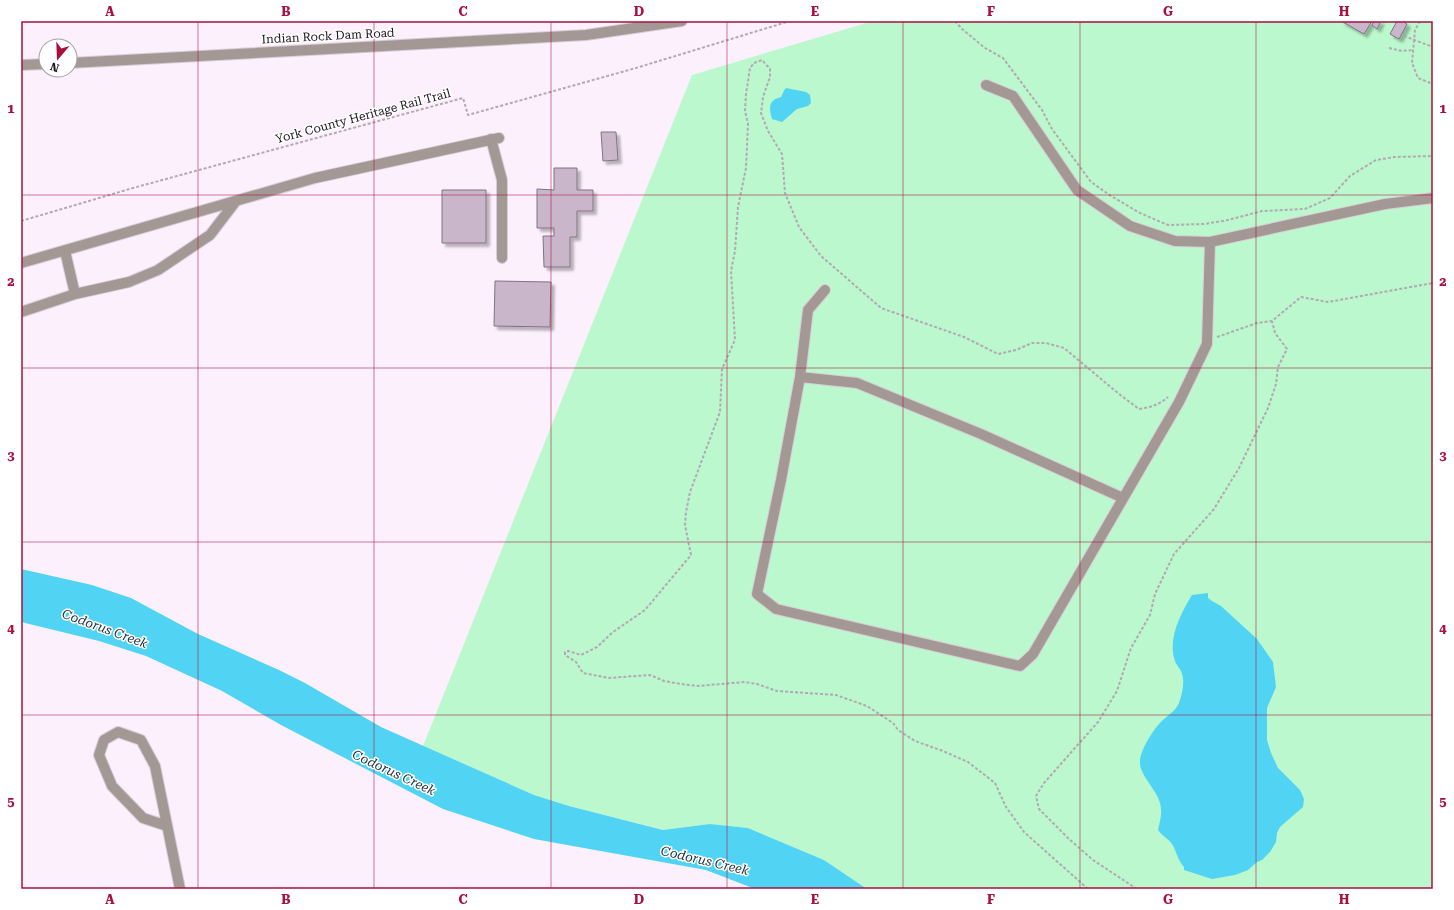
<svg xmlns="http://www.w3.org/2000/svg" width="1454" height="910" font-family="'Roboto Serif',serif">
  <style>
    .green { fill: #bbf8cd }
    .water { fill: #51d4f3 }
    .building { fill: #c9b6ca; stroke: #827183; filter: url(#shadow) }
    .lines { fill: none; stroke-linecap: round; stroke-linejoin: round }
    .minor-casing { stroke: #d8cdd9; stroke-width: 12 }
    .path { stroke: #b3a8b3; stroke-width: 2; stroke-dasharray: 3 2; stroke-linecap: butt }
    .minor { stroke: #a49894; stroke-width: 10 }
    .grid { fill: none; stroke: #a8103f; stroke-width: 1; stroke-opacity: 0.55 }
    .labels { text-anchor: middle; stroke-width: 3; stroke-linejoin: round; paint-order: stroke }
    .street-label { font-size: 12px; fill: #1c151c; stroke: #fff }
    .water-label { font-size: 13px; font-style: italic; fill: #1a3137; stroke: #fff }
    .neatline { fill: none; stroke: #a8103f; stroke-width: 1.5 }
    .grid-label { font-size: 13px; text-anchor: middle; font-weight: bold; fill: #a8103f }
  </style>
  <defs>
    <filter id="shadow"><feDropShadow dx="3.5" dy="3.5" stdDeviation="1" flood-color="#0004"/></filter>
  </defs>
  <rect width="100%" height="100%" fill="#fcf0fd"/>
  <path class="green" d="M873,21H1433V889H867L824,860L748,828L710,824L664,830L569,806L534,795L423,746L692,75Z"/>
  <path class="water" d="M786,88L806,92L810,95L811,103L808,106L797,109L782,122L772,119C770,112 768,104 774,100C776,98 779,98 781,97C783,94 783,91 786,88Z
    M21,569L92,585L131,598L198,634L279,670L305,683L381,727L534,795L569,806L663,830L710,824L748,828L824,860L867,889H755L706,870L534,839L443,809L281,725L222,691L146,656L99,641L21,622Z
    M1208,593V598L1212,601L1221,606L1257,639L1273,662L1276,687L1267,708V740L1271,753L1278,768L1300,790L1304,799L1303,807L1280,827L1277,833L1276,842L1270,852L1262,860L1257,862L1248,870L1235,875L1212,879L1184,870V867C1178,861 1177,852 1172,844C1169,839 1162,836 1158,830C1159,824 1162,816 1161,809C1161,793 1140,777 1140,763C1139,752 1153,730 1160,723C1166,716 1175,712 1179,703C1182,694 1185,683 1182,674C1181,669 1176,665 1175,661C1167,639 1181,613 1192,595Z"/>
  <path class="building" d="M1341,21H1372L1364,34Z
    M1374,21H1381L1377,29L1372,25Z
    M1397,21H1402L1407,24L1399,39L1390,34Z
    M601,132H616L618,160L603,161Z
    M554,168H577V190H593V211H577V237H570V267H544L543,236H554V228H537V189L554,190Z
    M442,190H486V243H442Z
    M495,281L551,282L550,327L494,326Z"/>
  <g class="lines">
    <defs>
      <path id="minor" d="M70,63L586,35L682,21
        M21,65L46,64
        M986,85L1013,96L1077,190L1130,226L1175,241L1210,242L1385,204L1433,198
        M491,139L502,180V258
        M21,263L315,178L499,138
        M825,290L808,310L800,377L781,480L757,594L776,609L1020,666L1033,654L1179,402L1207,344L1210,242
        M75,294L129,282L158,270L210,235L236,201
        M21,312L75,294L65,251
        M800,377L857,383L981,434L1123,498
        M167,826L143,818L112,786L99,755L104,740L118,732L141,740L155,766L180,889"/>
    </defs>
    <use href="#minor" class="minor-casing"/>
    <path class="path" d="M955,21L962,29L985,48L1003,58L1042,110L1052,129L1091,182L1111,196L1140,213L1168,225L1204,224L1228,220L1262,211L1305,209L1330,198L1350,176L1376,160L1395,157L1433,156
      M1420,21L1415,30L1412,63L1418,78L1433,84
      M1404,36L1433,47
      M1389,48L1402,51L1413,50
      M21,221L133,188L463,98L468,115L636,68L790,21
      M1217,337L1257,323L1272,321L1301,297L1328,302L1433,283
      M1088,889L1024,832L1006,807L995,783L968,762L943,751L915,741L898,730L893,723L867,706L836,695L777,691L757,684L744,682L698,686L681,684L664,681L650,675L609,678L583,673L576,662L565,655V652L568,651L581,655L597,647L613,632L645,610L691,555L685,525L686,512L690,492L720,412L722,369L735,340L731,271L735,251L738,207L746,168L748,124L745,111L746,94L750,68L754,63L762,60L770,69V77L763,97L761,113L768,131L782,154L785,193L799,227L821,256L881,308L964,337L998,354L1016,350L1032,343H1046L1064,348L1119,394L1139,409C1151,407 1159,405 1168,397
      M1137,889L1093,860L1069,839L1039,809L1036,796L1044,783L1098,722L1117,691L1131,648L1150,615L1155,594L1174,554L1214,509L1239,468L1268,408L1276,384L1278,367L1287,349L1275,333L1272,321"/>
    <use href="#minor" class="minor"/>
  </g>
  <path class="grid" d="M198,21V889M374,21V889M551,21V889M727,21V889M903,21V889M1080,21V889M1256,21V889M21,195H1433M21,368H1433M21,542H1433M21,715H1433"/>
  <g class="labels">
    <g class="street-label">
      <text transform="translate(328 36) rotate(-3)" y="4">Indian Rock Dam Road</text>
      <text transform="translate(363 116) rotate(-15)" y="4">York County Heritage Rail Trail</text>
    </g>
    <g class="water-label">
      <text transform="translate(105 628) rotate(20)" y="5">Codorus Creek</text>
      <text transform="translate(394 772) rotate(25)" y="5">Codorus Creek</text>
      <text transform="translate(705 860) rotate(13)" y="5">Codorus Creek</text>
    </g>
  </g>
  <rect width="1454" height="910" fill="none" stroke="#ffffff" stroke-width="44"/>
  <g transform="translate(58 58) rotate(199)"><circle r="19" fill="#ffffff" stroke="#a4a1a4"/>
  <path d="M0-3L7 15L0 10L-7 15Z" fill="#a8103f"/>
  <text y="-6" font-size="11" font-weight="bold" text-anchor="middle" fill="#1c151c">N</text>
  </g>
  <rect x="22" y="22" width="1410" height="866" class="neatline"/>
  <g class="grid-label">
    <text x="110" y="16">A</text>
    <text x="286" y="16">B</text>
    <text x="463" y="16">C</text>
    <text x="639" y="16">D</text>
    <text x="815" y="16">E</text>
    <text x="991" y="16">F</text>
    <text x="1168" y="16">G</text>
    <text x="1344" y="16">H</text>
    <text x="11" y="113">1</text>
    <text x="1443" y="113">1</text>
    <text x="11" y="286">2</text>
    <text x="1443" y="286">2</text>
    <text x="11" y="460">3</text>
    <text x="1443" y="460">3</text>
    <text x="11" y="633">4</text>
    <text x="1443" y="633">4</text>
    <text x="11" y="806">5</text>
    <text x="1443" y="806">5</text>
    <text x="110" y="904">A</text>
    <text x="286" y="904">B</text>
    <text x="463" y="904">C</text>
    <text x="639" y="904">D</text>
    <text x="815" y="904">E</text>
    <text x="991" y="904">F</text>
    <text x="1168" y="904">G</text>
    <text x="1344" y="904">H</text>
  </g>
</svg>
